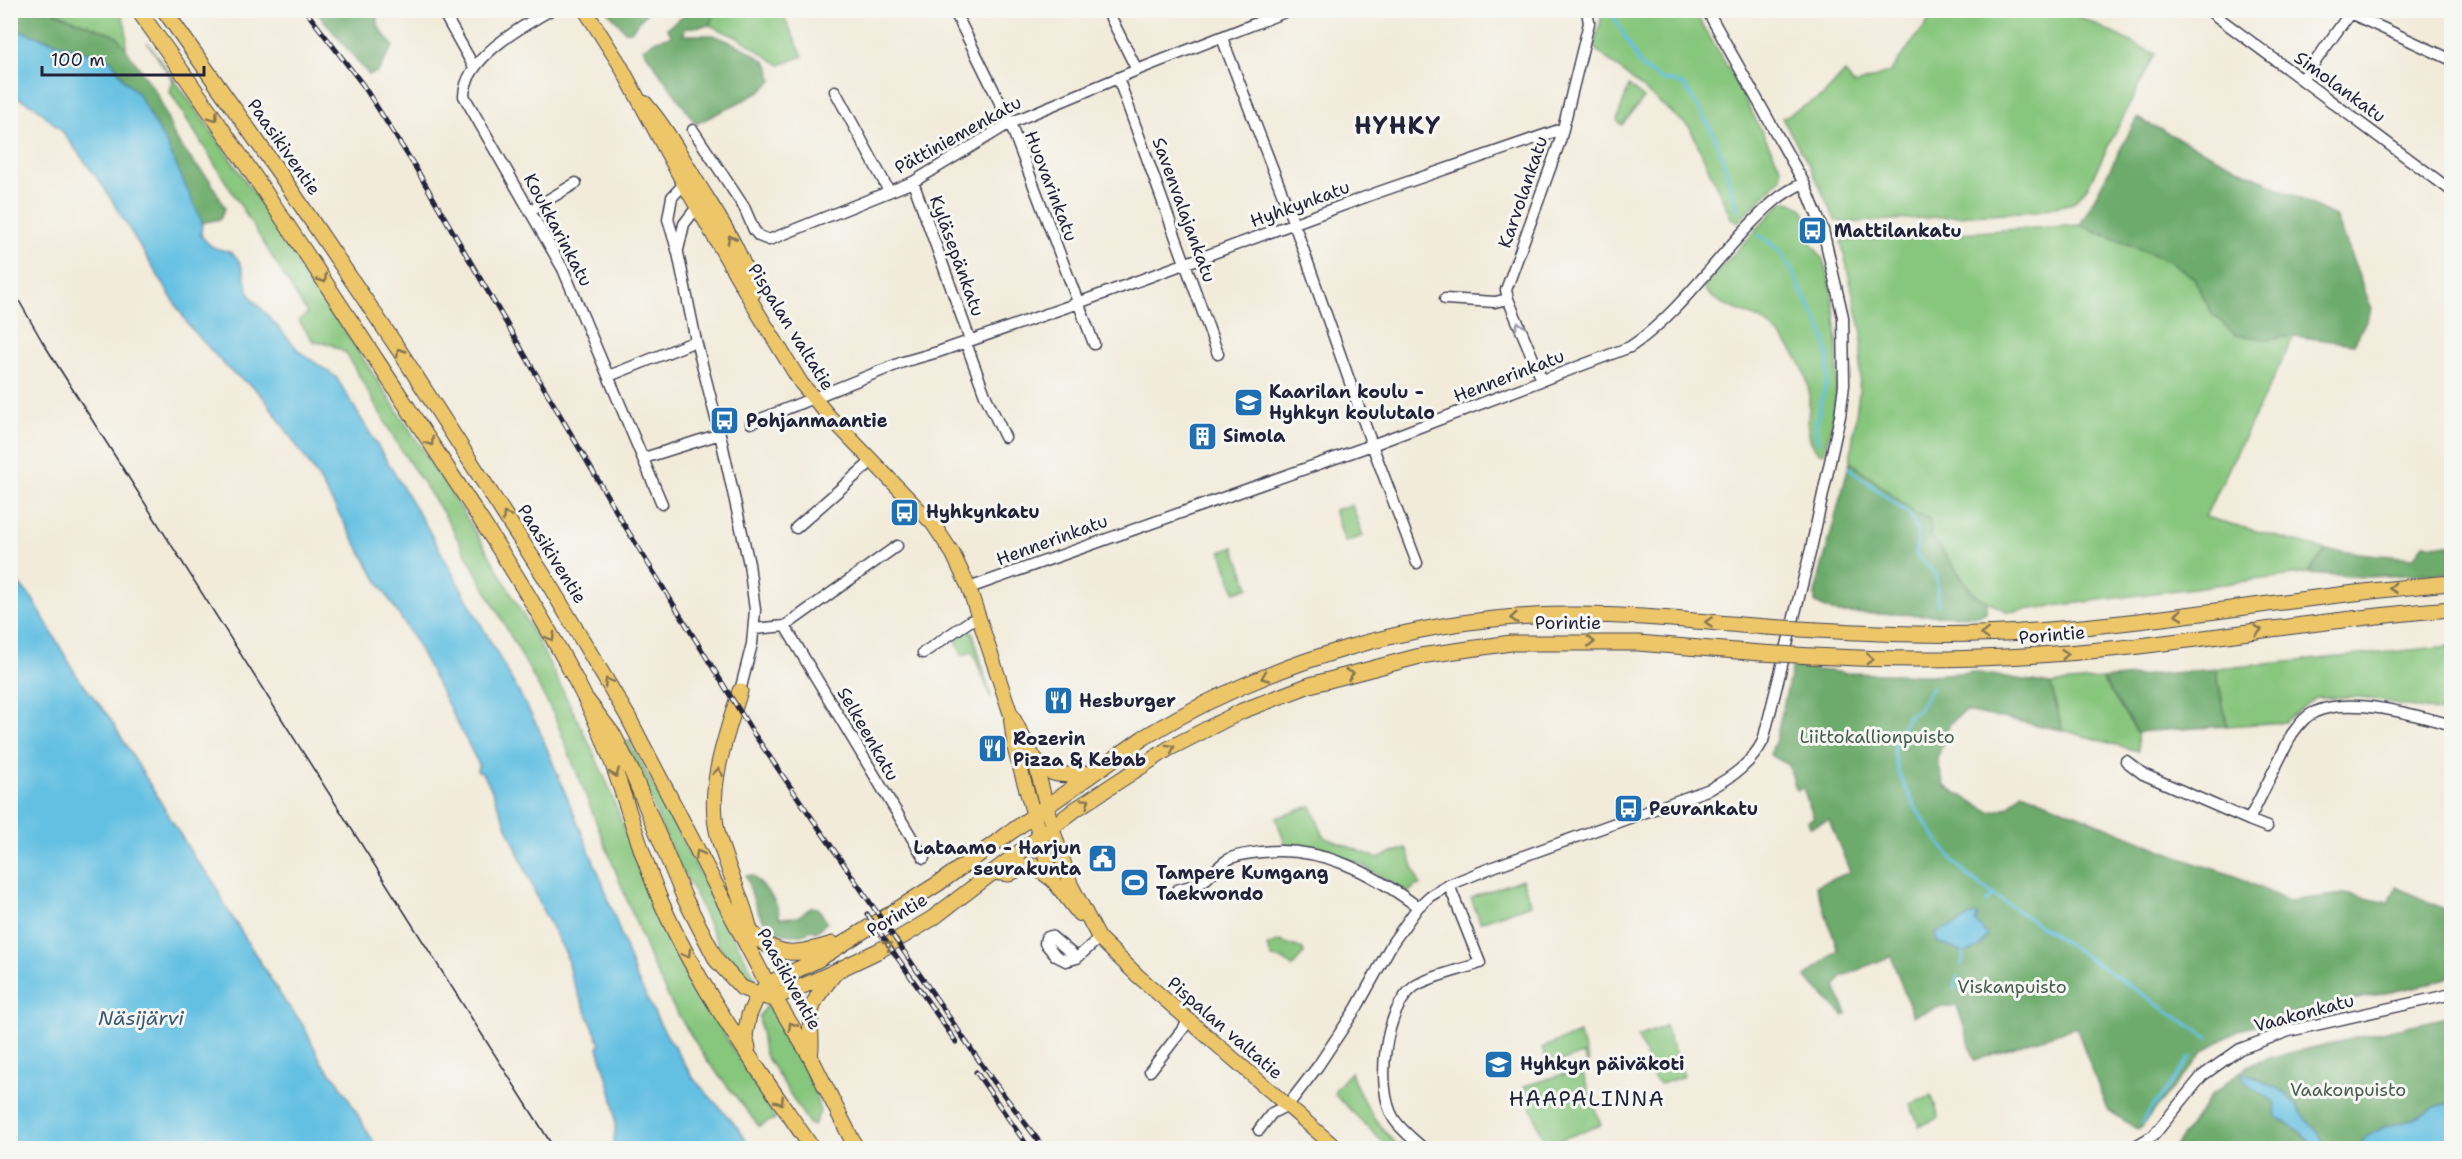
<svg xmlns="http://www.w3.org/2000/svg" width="2462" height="1159" font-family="'Shantell Sans',sans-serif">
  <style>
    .green { fill: #87c67d; stroke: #54745c; stroke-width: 1.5 }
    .forest { fill: #6dab6c; stroke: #486654; stroke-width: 1.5 }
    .water { fill: #64c0e2; stroke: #43718e; stroke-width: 1.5 }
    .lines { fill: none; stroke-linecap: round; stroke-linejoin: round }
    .stream { stroke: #64c0e2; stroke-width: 3 }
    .minor-casing { stroke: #414053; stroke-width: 13 }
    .major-casing { stroke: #414053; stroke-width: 16 }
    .highway-casing { stroke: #414053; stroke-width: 17 }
    .minor { stroke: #fff; stroke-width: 10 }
    .major { stroke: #ecc669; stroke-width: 14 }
    .highway { stroke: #ecc669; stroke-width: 15 }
    .tram { stroke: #22223b; stroke-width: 1.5 }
    .rail-casing { stroke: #22223b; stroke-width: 5 }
    .rail { stroke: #f6f6f2; stroke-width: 3; stroke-dasharray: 9; stroke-linecap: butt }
    .highway-bridge-casing { stroke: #414053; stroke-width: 17; stroke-linecap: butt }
    .highway-bridge { stroke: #ecc669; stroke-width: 15 }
    .oneway { stroke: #877452 }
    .oneway2 { stroke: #9c9ca7 }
    .labels { text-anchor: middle; stroke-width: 6; stroke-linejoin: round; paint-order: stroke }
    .street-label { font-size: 18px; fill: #22223b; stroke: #f6f6f2 }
    .poi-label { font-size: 18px; font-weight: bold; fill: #22223b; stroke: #f6f6f2; text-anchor: start }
    .park-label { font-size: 18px; fill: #455b52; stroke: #f6f6f2 }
    .water-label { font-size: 20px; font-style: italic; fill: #395975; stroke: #f6f6f2 }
    .quarter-label { font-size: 21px; letter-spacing: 1.5px; fill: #22223b; stroke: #f6f6f2 }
    .district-label { font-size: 24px; font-weight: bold; letter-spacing: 1.5px; fill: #22223b; stroke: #f6f6f2 }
  </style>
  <rect width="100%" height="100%" fill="#f6f6f2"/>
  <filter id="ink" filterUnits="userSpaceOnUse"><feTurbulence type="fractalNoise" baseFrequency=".0167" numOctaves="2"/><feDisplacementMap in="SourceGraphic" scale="12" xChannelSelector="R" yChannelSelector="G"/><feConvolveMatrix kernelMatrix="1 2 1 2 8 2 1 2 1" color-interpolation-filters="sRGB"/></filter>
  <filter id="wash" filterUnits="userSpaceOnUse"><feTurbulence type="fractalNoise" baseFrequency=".008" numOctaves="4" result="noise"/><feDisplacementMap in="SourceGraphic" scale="24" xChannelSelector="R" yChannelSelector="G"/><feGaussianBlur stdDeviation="1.35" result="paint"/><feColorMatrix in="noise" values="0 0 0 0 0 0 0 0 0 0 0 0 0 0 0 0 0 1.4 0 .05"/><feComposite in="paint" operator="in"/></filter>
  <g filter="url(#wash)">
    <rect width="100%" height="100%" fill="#f2ebda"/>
    <path class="green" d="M11,11H119C128,23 128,45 124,59L11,28Z
      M709,11H781L803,56L780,65L741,39L709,25L714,15Z
      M1603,11H1694L1730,71L1781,168V178L1737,223L1731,218L1690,128L1594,48Z
      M1936,11H2069L2155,54L2088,186L2073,203L2037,211L1843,223L1835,220L1809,164L1782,118L1823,96L1845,72L1854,85L1890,72Z
      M147,42L215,136L278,229L450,491L490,556L538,641L589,743L608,785L646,889L670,943L775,1119L759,1126L706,1059L672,1005L653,966L554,715L444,514L401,450L346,353L330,344L314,342L299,321L307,313L170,92L173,80Z
      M1629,86L1644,98L1622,125L1617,120Z
      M1783,201C1814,206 1803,220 1810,241C1813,248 1820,253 1823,260C1838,301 1841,374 1833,417C1831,429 1827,441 1824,453L1821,454C1799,439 1813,408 1808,385C1806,377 1802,366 1798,359C1788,344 1779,332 1764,322C1747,311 1714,306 1704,288L1707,283Z
      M2080,225L2170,261L2194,278L2212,314L2267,339L2294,336L2205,517L2326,550L2308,573L2008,612L1975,595L1931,536L1930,520L1915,513L1850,461L1859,392L1862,333L1841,241Z
      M1352,505L1363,536L1345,542L1334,510Z
      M1234,547L1249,587L1235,592L1221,552Z
      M967,630L973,633L991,698L973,652L962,655L956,640L961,632Z
      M2451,646V678L2441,712L2361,697H2315L2285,722L2227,726L2216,669Z
      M2102,679L2137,732L2138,751L2062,730L2051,684Z
      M629,740L756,979L755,981C721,966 708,919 692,888C687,877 679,868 674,856C657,817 644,781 625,743Z
      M1311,806L1324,837L1377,858L1406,848L1420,885L1415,886L1408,893L1362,865L1331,854L1286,847L1276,818Z
      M1522,879L1531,904L1480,922L1471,898Z
      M1280,941L1303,949L1304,953L1292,967L1284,960L1272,958L1267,946Z
      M766,1006L772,1009L814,1089L820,1112L814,1125H810L764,1053L759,1016Z
      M1665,1026L1684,1076L1661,1084L1654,1079L1638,1037Z
      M1579,1033L1589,1062L1587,1063L1583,1054L1548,1066L1542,1048Z
      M1581,1069L1601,1125L1545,1145L1524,1086Z
      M1351,1072C1360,1101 1379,1127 1400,1148H1389L1335,1095V1090Z
      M1932,1096L1939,1118L1919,1126L1910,1104Z"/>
    <path class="forest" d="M11,11H51L117,36L158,95L175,138L193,162L210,180L225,208L220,219L202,223L167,145L138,94L124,80L112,61L11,28Z
      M316,11H376L379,28L393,46L378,72L369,75Z
      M608,11H648L631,31H625Z
      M691,11H709L714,15L709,25L686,28L683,35H714L744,48L765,61L770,68L772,81L760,92L696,124L643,49L656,40L672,36L667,28Z
      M2137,118L2335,216L2372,309L2354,344L2294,336L2267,339L2236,335L2212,314L2194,278L2170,261L2080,225Z
      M1850,461L1915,513L1930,520L1931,536L1975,595L1987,602L1986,612L1979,616L1837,613L1815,603V593Z
      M2424,544L2451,545V573L2365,577L2308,573L2326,550L2413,558Z
      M1792,667L1846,673L1929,675L1972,672L2051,684L2062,730L1965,711L1950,723L1937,759L1944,786L1991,812L2008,807L2022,792L2194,863L2233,875L2288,901L2344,894L2389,903L2396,887L2451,912V976L2429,984L2299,1011L2239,1030L2205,1050L2138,1130L2107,1109L2076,1027L1975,1060L1957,1006H1943L1913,1016L1891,956L1841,977L1835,987L1847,1014L1844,1016L1805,977L1838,950L1816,886L1850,872L1829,820L1810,827L1808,821L1814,818L1803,788L1796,790L1789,765L1770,755L1776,739Z
      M2216,669L2227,726L2137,732L2102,679Z
      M752,875C763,887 780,901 779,918L797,917L812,907L818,908L827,922L816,932L812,930C802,935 792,937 781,933C755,922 755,901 746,876Z
      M2451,1016V1103L2438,1106L2412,1120L2384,1127L2361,1143L2362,1148H2329L2286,1093L2266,1085L2255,1076L2276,1104L2275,1115L2302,1133L2317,1148H2174L2212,1095L2247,1066L2272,1057Z"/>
    <path class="water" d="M11,28L112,61L124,80L138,94L167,145L202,222L201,235C216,257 224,244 236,257C246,268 244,285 251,297L300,352L336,377L428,529L538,727L603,884L635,975L661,1026L693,1078L738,1128L747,1142L745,1148H612C622,1115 608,1080 598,1048L600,1043L571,977L566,954L542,909L489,784L482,773L477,771L479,765L414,639L376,578L316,474L265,399L254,388L230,371L189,326L103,186L62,131L36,107L11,94Z
      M10,570L13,578L32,598L77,676L109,717L195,859L212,879L227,909L285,1002L302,1023L322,1063L338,1081L377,1148H11Z
      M1974,914L1978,916L1975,921L1987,935L1979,948L1964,953L1937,942L1935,932L1958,924Z
      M2242,1071L2286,1093L2329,1148H2317L2302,1133L2275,1115L2276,1104C2266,1094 2243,1088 2242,1071Z
      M2451,1103V1148H2362L2364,1139L2384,1127L2412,1120L2438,1106Z"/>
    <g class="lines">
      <path class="stream" d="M1611,11L1641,66L1660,79L1683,84C1697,105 1711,126 1720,149C1728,170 1728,192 1739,211
        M1759,235C1765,239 1772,244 1777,249C1788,260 1794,275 1800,289C1815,317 1830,335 1828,370C1826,393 1811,422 1818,442
        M1848,467L1910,515L1918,532L1916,555L1936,574L1938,605
        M1933,687L1917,711L1909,715C1904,724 1897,734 1895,744C1888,777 1944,854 1968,876C1976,883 1986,889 1994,895L2208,1038
        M1986,902L1994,895
        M1962,964L1964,953
        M1954,989L1957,977
        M2141,1123L2191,1057"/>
    </g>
  </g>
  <g filter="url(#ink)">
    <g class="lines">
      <defs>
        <path id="minor" d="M442,10L474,67
          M551,10C521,27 465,58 464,96L563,269L662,504
          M954,10L1010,123L1094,344
          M1107,10L1137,70
          M2208,10L2452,191
          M1222,38L1296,229L1372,445L1417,563
          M1118,78L1218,354
          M2302,80L2350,13L2452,60
          M835,91L889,191
          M693,130L744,207L754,230L759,236L769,240L913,182L1010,123L1137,70L1290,10
          M913,182L970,340
          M684,184L672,197L668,219L678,253L696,341L720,434L749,564L755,610L752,644L740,691
          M531,210L576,183
          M678,250L684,224L697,207
          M1445,299L1495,302L1508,299
          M966,343L985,395L1005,437
          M609,376L696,341
          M1542,380L1508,299L1506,290L1560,141L1589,23L1587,10
          M751,423L903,362L938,352L1078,303L1379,192L1562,129
          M644,458L720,434
          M796,528L872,461
          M897,546L785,626L924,858
          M969,588L1372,445L1630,347C1671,320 1709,269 1743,232C1762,212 1778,194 1804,183
          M754,629L785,626
          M923,653L970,621L979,618
          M2126,761L2143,774L2249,820L2292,734C2299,725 2305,716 2315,712C2351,696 2416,715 2452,725
          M2249,820L2267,827
          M1177,890C1186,887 1199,885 1206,879C1215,872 1220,863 1231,858C1241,854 1252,853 1262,852C1321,845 1372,873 1418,907
          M1077,958L1051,936L1046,938L1045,943L1056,956L1066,961L1077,958L1099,938
          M1150,1071L1189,1021
          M1259,1130L1272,1113L1288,1105L1318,1066L1357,1007L1393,942L1418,907L1430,896L1449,885L1493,867L1710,789C1732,777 1751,764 1763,741L1811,549L1840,416L1844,385L1843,317L1823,230L1804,183L1707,10
          M1423,1148C1413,1139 1401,1130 1394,1119C1375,1088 1384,1008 1415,986C1431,976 1461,970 1480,963L1449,885
          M2132,1148L2154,1135L2202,1076L2240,1049L2289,1031L2452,994"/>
        <path id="major" d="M585,10L619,63L684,184L758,313L801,383L828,415L933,524L953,554L969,588L1010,712L1034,758L1052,827L1071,885L1099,938L1138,976L1336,1148
          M645,103C664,125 678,150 693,175C715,212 744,251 753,294
          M1011,720L1015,750L1052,879L1079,914"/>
        <path id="highway" d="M138,10C231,138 317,270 404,402C467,499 533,595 585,698C618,763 633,837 662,904C700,991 759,1070 812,1148
          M164,10L278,171L399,350L544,576L627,715L774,997L810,1056L856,1148
          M1817,630C1890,634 1962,637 2035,631C2175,621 2312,594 2452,583
          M1812,656C1915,662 2018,659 2121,648C2232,636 2341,617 2452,609
          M740,691C726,736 706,788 718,835C727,871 746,904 752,941
          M586,699L614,736L632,772L684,897L717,961L742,988L769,998L792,991L836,971L880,950L933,918L1076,809L1168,749L1242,711L1310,685L1420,656L1511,643H1638L1761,653
          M1034,758C1052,780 1065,775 1091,773
          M992,872L1009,874L1024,866H1034L1052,879
          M749,930C777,959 797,955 833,944
          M748,1048L745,1035L749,1015L758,995L768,984L819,959L939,883L1143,738C1269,661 1420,616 1567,615C1634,614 1701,622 1767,627
          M810,1056C813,1042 809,1028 811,1014C813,998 826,985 835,973"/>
      </defs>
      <use href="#minor" class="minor-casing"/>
      <use href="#major" class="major-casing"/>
      <use href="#highway" class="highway-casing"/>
      <use href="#minor" class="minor"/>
      <use href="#major" class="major"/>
      <use href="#highway" class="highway"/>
      <path class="tram" d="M10,285L42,341L554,1148"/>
      <defs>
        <path id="rail" d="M305,10L363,85L414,165L623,523L754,734L991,1078L1044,1148
          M867,914L956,1042
          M976,1072L1029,1148"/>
      </defs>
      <use href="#rail" class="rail-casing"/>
      <use href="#rail" class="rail"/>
      <defs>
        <path id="highway-bridge" d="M1767,627L1817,630
          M1761,653L1812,656"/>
      </defs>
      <use href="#highway-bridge" class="highway-bridge-casing"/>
      <use href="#highway-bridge" class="highway-bridge"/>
    </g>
    <defs><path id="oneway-chevron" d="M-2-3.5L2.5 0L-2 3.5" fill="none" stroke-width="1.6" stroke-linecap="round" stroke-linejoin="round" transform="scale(1.5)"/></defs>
    <g class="oneway">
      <use href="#oneway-chevron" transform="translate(214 117) rotate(55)"/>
      <use href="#oneway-chevron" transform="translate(731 239) rotate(-118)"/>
      <use href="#oneway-chevron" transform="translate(323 279) rotate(57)"/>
      <use href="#oneway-chevron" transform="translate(400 352) rotate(-123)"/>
      <use href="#oneway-chevron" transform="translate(430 442) rotate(57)"/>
      <use href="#oneway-chevron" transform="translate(506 516) rotate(-122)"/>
      <use href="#oneway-chevron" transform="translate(2393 588) rotate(174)"/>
      <use href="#oneway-chevron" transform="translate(2179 615) rotate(173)"/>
      <use href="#oneway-chevron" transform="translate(1514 618) rotate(175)"/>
      <use href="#oneway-chevron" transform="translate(1709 622) rotate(-176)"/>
      <use href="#oneway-chevron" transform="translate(2258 630) rotate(-8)"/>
      <use href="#oneway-chevron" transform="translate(1985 634) rotate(178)"/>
      <use href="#oneway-chevron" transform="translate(551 637) rotate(61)"/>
      <use href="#oneway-chevron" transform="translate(1591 642) rotate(1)"/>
      <use href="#oneway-chevron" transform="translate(2065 654) rotate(-5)"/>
      <use href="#oneway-chevron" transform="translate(1870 659) rotate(3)"/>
      <use href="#oneway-chevron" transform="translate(1350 674) rotate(-16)"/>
      <use href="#oneway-chevron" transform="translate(1265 677) rotate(157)"/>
      <use href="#oneway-chevron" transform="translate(608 682) rotate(-121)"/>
      <use href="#oneway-chevron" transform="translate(1171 748) rotate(-29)"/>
      <use href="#oneway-chevron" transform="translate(718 772) rotate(-82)"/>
      <use href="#oneway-chevron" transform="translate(615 773) rotate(70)"/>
      <use href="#oneway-chevron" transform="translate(1086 802) rotate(-35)"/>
      <use href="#oneway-chevron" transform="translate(699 854) rotate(-118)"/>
      <use href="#oneway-chevron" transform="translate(888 945) rotate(-30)"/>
      <use href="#oneway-chevron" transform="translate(687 954) rotate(60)"/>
      <use href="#oneway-chevron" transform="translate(792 1026) rotate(-121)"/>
      <use href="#oneway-chevron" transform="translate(780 1101) rotate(57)"/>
    </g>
    <use class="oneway2" href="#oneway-chevron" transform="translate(1519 326) rotate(-113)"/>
  </g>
  <defs>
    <symbol id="bus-square" viewBox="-11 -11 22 22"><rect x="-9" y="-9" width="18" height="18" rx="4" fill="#1f6fb2" stroke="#f6f6f2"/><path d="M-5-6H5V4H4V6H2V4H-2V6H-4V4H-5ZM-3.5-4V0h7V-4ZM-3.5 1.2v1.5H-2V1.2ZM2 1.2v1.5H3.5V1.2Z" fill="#fff"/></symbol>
    <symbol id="school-square" viewBox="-11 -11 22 22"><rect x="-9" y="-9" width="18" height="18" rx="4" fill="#1f6fb2" stroke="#f6f6f2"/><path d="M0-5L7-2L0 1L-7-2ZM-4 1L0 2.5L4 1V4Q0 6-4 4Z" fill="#fff"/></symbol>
    <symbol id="building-square" viewBox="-11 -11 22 22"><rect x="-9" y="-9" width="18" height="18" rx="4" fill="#1f6fb2" stroke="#f6f6f2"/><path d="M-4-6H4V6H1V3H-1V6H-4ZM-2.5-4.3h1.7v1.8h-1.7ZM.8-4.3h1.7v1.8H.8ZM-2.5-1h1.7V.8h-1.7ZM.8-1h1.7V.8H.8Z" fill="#fff"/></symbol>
    <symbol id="restaurant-square" viewBox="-11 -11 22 22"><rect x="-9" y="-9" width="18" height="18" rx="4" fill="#1f6fb2" stroke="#f6f6f2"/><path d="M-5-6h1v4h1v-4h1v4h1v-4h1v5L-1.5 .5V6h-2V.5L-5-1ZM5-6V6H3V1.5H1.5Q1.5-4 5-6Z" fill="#fff"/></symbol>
    <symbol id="civic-square" viewBox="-11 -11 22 22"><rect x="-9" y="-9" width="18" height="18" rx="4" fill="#1f6fb2" stroke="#f6f6f2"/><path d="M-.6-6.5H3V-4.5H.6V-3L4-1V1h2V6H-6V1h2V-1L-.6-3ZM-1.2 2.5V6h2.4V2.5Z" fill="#fff"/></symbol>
    <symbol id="stadium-square" viewBox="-11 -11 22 22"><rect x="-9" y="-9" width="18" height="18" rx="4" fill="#1f6fb2" stroke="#f6f6f2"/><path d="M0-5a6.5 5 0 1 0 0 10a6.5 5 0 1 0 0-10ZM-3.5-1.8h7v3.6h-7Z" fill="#fff"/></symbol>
  </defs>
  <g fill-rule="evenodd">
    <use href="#bus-square" x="1796" y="214" width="33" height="33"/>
    <use href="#school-square" x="1232" y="386" width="33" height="33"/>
    <use href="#bus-square" x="708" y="404" width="33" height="33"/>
    <use href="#building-square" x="1186" y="420" width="33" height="33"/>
    <use href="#bus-square" x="888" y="496" width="33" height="33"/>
    <use href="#restaurant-square" x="1042" y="684" width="33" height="33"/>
    <use href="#restaurant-square" x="976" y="732" width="33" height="33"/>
    <use href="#bus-square" x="1612" y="792" width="33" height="33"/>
    <use href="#civic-square" x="1086" y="842" width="33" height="33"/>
    <use href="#stadium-square" x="1118" y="866" width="33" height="33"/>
    <use href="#school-square" x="1482" y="1048" width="33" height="33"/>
  </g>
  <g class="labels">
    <g class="street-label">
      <text transform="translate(2340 87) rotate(36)" y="6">Simolankatu</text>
      <text transform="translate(958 135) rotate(-29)" y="6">Pättiniemenkatu</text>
      <text transform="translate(284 147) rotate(55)" y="6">Paasikiventie</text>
      <text transform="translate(1051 186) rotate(69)" y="6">Huovarinkatu</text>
      <text transform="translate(1523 192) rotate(-71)" y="6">Karvolankatu</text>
      <text transform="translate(1300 204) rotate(-20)" y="6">Hyhkynkatu</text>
      <text transform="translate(1184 210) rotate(70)" y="6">Savenvalajankatu</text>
      <text transform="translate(558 230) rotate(62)" y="6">Koukkarinkatu</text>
      <text transform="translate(957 256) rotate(70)" y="6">Kyläsepänkatu</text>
      <text transform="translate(791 327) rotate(58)" y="6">Pispalan valtatie</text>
      <text transform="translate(1509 376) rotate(-21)" y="6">Hennerinkatu</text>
      <text transform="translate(1052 540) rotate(-20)" y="6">Hennerinkatu</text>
      <text transform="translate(552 554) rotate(58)" y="6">Paasikiventie</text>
      <text x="1568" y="629">Porintie</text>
      <text transform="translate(2052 635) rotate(-5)" y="6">Porintie</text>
      <text transform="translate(868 734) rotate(60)" y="6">Selkeenkatu</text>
      <text transform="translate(897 915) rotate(-31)" y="6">Porintie</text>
      <text transform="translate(789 979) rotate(61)" y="6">Paasikiventie</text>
      <text transform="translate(2304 1013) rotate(-15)" y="6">Vaakonkatu</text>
      <text transform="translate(1225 1028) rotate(41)" y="6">Pispalan valtatie</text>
    </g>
    <g class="poi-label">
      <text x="1834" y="237">Mattilankatu</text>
      <text x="1269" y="398">Kaarilan koulu -<tspan x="1269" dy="21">Hyhkyn koulutalo</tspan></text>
      <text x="746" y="427">Pohjanmaantie</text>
      <text x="1223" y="442">Simola</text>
      <text x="926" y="518">Hyhkynkatu</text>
      <text x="1079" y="707">Hesburger</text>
      <text x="1013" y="745">Rozerin<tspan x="1013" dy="21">Pizza &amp; Kebab</tspan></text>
      <text x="1649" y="815">Peurankatu</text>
      <text x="1081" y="854" text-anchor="end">Lataamo - Harjun<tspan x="1081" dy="21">seurakunta</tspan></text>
      <text x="1156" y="879">Tampere Kumgang<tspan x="1156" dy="21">Taekwondo</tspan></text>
      <text x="1520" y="1070">Hyhkyn päiväkoti</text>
    </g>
    <g class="park-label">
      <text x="1877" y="743">Liittokallionpuisto</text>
      <text x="2012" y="993">Viskanpuisto</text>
      <text x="2348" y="1096">Vaakonpuisto</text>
    </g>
    <g class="water-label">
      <text x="141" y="1025">Näsijärvi</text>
    </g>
    <g class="quarter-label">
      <text x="1587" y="1106">HAAPALINNA</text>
    </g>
    <g class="district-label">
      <text x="1398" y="134">HYHKY</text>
    </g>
  </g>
  <rect width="2462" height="1159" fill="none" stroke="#f6f6f2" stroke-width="36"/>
  <path d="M42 66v9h162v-9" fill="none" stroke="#22223b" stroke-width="3"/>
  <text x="51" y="66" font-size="18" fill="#22223b" stroke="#f6f6f2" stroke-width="4.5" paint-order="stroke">100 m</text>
</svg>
